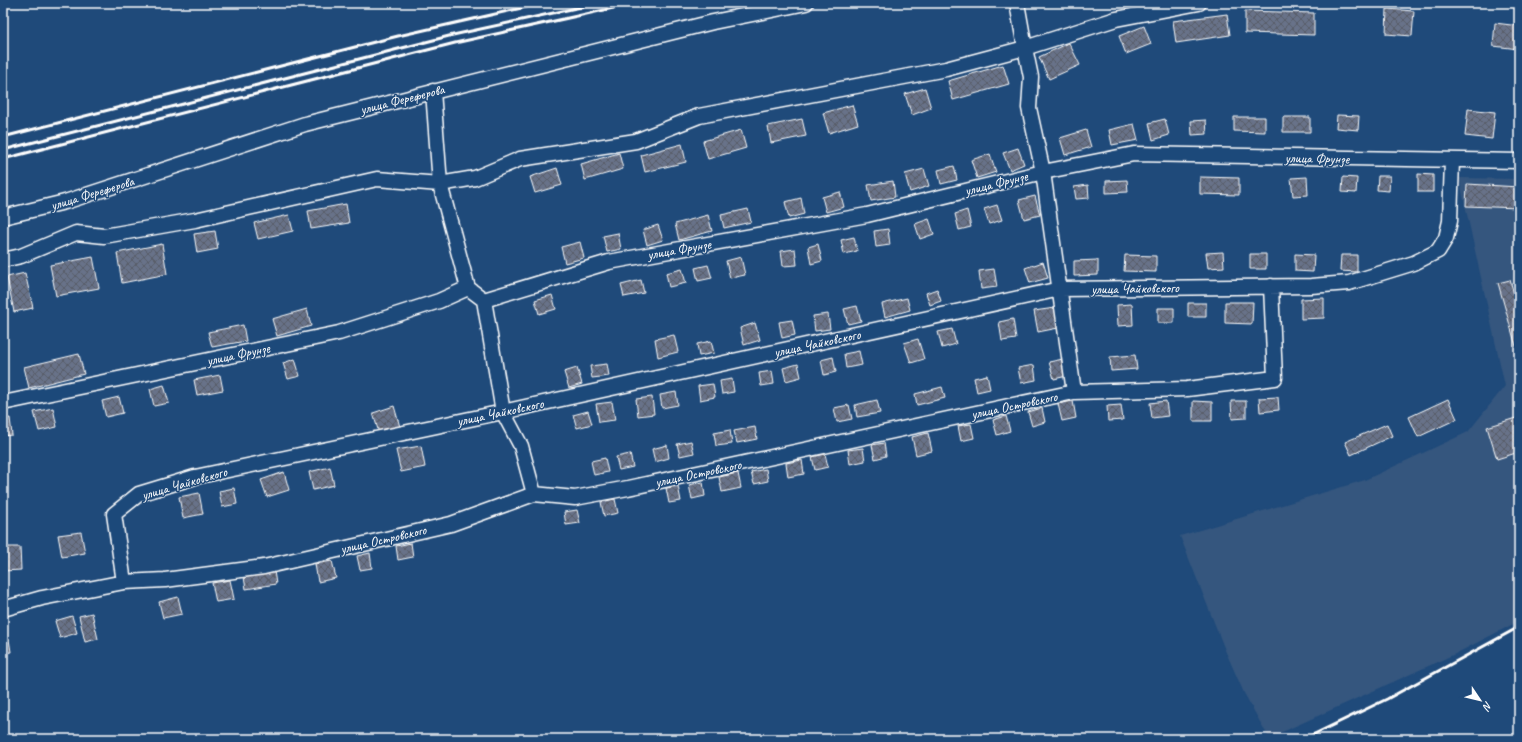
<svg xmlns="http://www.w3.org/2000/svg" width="1522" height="742" font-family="Caveat,sans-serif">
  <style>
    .built { fill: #35567e }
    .building { fill: url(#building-cross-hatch); stroke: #fff }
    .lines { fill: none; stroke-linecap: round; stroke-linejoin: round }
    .street-casing { stroke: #fff; stroke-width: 17 }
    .street { stroke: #1f4a7a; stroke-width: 14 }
    .rail { stroke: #fff; stroke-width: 3 }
    .labels { text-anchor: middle; stroke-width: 3; stroke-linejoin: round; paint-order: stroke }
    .street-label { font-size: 14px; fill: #fff; stroke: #1f4a7a }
  </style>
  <defs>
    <pattern id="building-cross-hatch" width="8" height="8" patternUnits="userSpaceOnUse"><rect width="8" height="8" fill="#687289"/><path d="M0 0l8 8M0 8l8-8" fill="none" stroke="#595d67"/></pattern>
  </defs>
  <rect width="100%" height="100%" fill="#1f4a7a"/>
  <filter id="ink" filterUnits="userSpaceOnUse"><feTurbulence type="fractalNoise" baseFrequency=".025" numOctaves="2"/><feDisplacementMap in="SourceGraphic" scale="8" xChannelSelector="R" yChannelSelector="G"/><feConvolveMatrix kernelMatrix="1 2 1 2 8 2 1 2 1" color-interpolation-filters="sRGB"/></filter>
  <g filter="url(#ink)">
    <path class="built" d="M1459,178L1519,179V621L1455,654L1269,738L1244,693L1225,650L1180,536L1365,480L1468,432L1505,386Z"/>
    <path class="building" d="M1387,9L1414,11L1412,36L1386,34Z
      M1245,11L1314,13V35L1245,33Z
      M1227,14L1230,35L1176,43L1173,21Z
      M1495,23L1519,26V49L1493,46Z
      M1144,26L1151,44L1126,54L1119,36Z
      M1069,43L1080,65L1049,79L1039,57Z
      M1003,65L1009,84L953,100L948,81Z
      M925,88L931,108L912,115L905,94Z
      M852,105L858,124L829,133L823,113Z
      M1468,109L1495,112L1492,139L1465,136Z
      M1337,115L1359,116L1358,130L1336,128Z
      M1234,117H1265V132L1234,131Z
      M1283,117H1310V132H1283Z
      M802,119L806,136L771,143L768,126Z
      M1165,119L1169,135L1153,140L1149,123Z
      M1206,120L1207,134L1192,135L1191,121Z
      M1134,124L1138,140L1112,145L1109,130Z
      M741,130L746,148L708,159L703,141Z
      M1086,130L1091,147L1065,155L1060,138Z
      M682,144L686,162L645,172L641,155Z
      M1018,148L1024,164L1010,170L1003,153Z
      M619,153L623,169L585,180L581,164Z
      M990,154L996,172L977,178L971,160Z
      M954,166L957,180L941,184L938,170Z
      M557,168L562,185L535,193L530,177Z
      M924,169L929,186L910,192L905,174Z
      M1418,174L1433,175V192H1418Z
      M1378,176H1390L1389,191L1377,190Z
      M1200,177L1239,178V195L1200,194Z
      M1307,177L1308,195L1293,196L1291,178Z
      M1343,177L1357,178L1356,193L1342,192Z
      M1127,180L1128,192L1106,193V181Z
      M893,181L895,197L871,201L868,185Z
      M1467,184L1519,187V208L1466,206Z
      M1088,185L1089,198L1076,199L1074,187Z
      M840,192L844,207L826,212L822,197Z
      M1035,196L1040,215L1024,219L1019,200Z
      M801,198L804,214L789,218L785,202Z
      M346,204L349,223L311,229L308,211Z
      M997,205L1002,220L989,224L984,209Z
      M748,209L751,222L724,228L721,215Z
      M967,210L971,227L959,230L955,214Z
      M289,215L293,231L258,239L254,223Z
      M708,215L712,231L679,240L675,224Z
      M929,219L934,234L920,239L915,224Z
      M658,225L663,240L647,245L643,230Z
      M888,229L890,245L876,247L874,231Z
      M215,231L218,249L197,253L194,234Z
      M618,233L621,249L607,252L603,236Z
      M854,237L857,251L844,254L841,240Z
      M580,242L584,258L565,263L561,247Z
      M162,244L167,274L122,283L117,253Z
      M818,244L822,261L811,264L808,247Z
      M795,249L797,265L783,266L781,251Z
      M1223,252L1224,267L1208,268L1206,253Z
      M1250,254H1266V269H1250Z
      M1295,254L1314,255L1313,272L1295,271Z
      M1125,255L1156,256V272L1124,271Z
      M1341,255H1357V272L1340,271Z
      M93,257L99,288L56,296L50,265Z
      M741,257L745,275L730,278L726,261Z
      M1098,260V275L1074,276V261Z
      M1043,262L1048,278L1030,283L1025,268Z
      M708,265L712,278L698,281L695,268Z
      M682,269L686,283L669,287L666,273Z
      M994,269L997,287L981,289L979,271Z
      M25,273L33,308L14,312L7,277Z
      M641,280L644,293L624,297L621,285Z
      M1510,280L1519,312V357L1498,283Z
      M937,289L941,301L930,305L926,293Z
      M552,295L556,309L539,314L535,300Z
      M907,298L910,310L885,317L882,304Z
      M1324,298V318L1301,319V299Z
      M1225,302H1253L1252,324L1225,323Z
      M1188,303H1206V317H1188Z
      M1132,304L1133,325L1118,326L1117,305Z
      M857,306L861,321L848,324L844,309Z
      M1055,308L1058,328L1038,332L1034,311Z
      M1158,308H1174V323H1158Z
      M307,309L311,326L277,336L272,319Z
      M828,314L830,329L815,331L813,316Z
      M1013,319L1016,339L1002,341L999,322Z
      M792,320L795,335L782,338L779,322Z
      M755,323L760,340L744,345L740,328Z
      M243,325L246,341L212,347L208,332Z
      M952,329L956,344L942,348L938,332Z
      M674,335L678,352L658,357L655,339Z
      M918,339L924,359L911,363L904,343Z
      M711,341L714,353L699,356L697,344Z
      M859,351L862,365L846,368L844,354Z
      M79,354L84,374L29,388L24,367Z
      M1135,355L1137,369L1111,371L1110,357Z
      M833,357L836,372L824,375L821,360Z
      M295,359L300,376L288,379L283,363Z
      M1063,359L1067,376L1054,379L1049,362Z
      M607,364L609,376L592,378L590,366Z
      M798,364L801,377L786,381L783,368Z
      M1034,365L1036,380L1021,383L1018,368Z
      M577,368L582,384L569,388L564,372Z
      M772,371L774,384L761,386L759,373Z
      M220,375L223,390L197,395L194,380Z
      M987,375L990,389L977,392L974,378Z
      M732,379L734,392L722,394L720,381Z
      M713,384L715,397L700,400L698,386Z
      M164,385L169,403L154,406L150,389Z
      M942,387L945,398L917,405L915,394Z
      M676,392L678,405L662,408L660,395Z
      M119,397L123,413L106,417L102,401Z
      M652,397L654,414L638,416L636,399Z
      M1278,397L1279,410L1260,412L1259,398Z
      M1448,399L1457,419L1418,437L1409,417Z
      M877,400L880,413L857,417L855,405Z
      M1073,401L1076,418L1062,421L1058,404Z
      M1166,401L1168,416L1152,418L1150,403Z
      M1193,401L1212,402V421H1193Z
      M1231,401H1246V418L1232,419Z
      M612,402L615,420L599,422L596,404Z
      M849,405L852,419L837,422L834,408Z
      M1121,405L1123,420L1108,421L1107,406Z
      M394,406L400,427L379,433L373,413Z
      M53,408L57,427L39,431L34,412Z
      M1042,408L1045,422L1032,426L1028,412Z
      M588,411L592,424L577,428L573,415Z
      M1006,416L1010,431L997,435L993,420Z
      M1519,417V452L1497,459L1487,427Z
      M10,418L12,435L3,436V419Z
      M971,424L974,438L961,441L958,426Z
      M1387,424L1392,436L1351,455L1345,442Z
      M755,427L757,439L737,443L734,431Z
      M730,430L732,444L716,446L714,433Z
      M928,433L932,451L916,455L912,437Z
      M691,441L694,453L680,456L677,444Z
      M884,443L886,456L875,459L872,445Z
      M667,445L669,458L655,462L652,449Z
      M421,446L425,467L401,472L396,450Z
      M863,448L865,461L850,464L848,450Z
      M630,454L633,467L619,470L616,457Z
      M825,454L828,467L815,470L812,457Z
      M605,458L608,472L594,475L591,461Z
      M802,460L804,474L788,477L786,463Z
      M330,467L334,485L313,490L309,472Z
      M766,469L768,481L754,484L751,472Z
      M284,472L289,490L267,497L261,480Z
      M738,473L741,488L722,492L719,477Z
      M703,482L705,496L692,499L689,485Z
      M678,486L681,501L669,503L666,488Z
      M234,488L237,504L222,507L219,491Z
      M199,493L203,514L183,518L179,497Z
      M615,499L618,513L604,516L601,502Z
      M577,510L580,523L566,525L564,512Z
      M81,532L85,553L62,557L58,535Z
      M411,543L413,557L398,560L396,546Z
      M3,547H20L21,570L3,571Z
      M370,553L372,568L360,570L357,556Z
      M332,561L336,578L318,582L315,564Z
      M274,571L276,584L246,589L244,577Z
      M230,580L234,599L216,602L212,583Z
      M178,597L182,614L163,618L159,602Z
      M92,613L98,639L85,642L79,616Z
      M72,616L77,633L60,638L55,621Z
      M9,639L11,652L3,653V640Z"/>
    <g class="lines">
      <defs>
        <path id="street" d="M1017,3L1025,48L1031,77L1029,108L1043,172L1074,392
          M433,91L440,184L468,288L484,300L503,412L521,446L534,494
          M3,217L65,202L305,124L713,22L806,3
          M3,260L21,256L76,233L104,236L195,220L377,179L440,184L475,178L520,159L636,141L699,116L946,69L1025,48L1116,19L1199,3
          M484,300L609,262L867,215L1043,172L1134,154L1519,161
          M3,403L339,333L439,301L468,288
          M124,582L165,580L264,567L451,524L534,494L575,498L628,488L1074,392L1187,389L1275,378L1271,286
          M3,609L42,598L124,582L114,514L139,494L195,477L503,412L1060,289L1311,286L1349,283L1414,263L1438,251L1446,238L1450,221L1452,160"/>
      </defs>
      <use href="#street" class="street-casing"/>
      <use href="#street" class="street"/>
      <path class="rail" d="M3,137L398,36L544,3
        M3,150L453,35L599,3
        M3,159L455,43L636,3
        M1304,739L1387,699L1519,627"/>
    </g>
  </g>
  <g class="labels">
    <g class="street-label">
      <text transform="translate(402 99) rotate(-14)" y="5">улица Фереферова</text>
      <text transform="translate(1317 158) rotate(1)" y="5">улица Фрунзе</text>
      <text transform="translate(996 183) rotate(-14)" y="5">улица Фрунзе</text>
      <text transform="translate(92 193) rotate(-17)" y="5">улица Фереферова</text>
      <text transform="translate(679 249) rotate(-10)" y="5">улица Фрунзе</text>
      <text transform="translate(1135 288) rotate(-1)" y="5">улица Чайковского</text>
      <text transform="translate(817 343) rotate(-12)" y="5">улица Чайковского</text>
      <text transform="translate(238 354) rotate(-12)" y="5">улица Фрунзе</text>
      <text transform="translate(1014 405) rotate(-12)" y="5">улица Островского</text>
      <text transform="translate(500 412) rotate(-12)" y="5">улица Чайковского</text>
      <text transform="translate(698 473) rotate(-12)" y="5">улица Островского</text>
      <text transform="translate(184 483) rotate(-16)" y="5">улица Чайковского</text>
      <text transform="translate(383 539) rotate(-13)" y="5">улица Островского</text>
    </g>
  </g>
  <rect width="1522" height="742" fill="none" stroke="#1f4a7a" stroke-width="16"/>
  <rect x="8" y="8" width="1506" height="726" fill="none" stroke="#fff" stroke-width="1.5" filter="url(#ink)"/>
  <g transform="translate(1480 700) rotate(125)" stroke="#1f4a7a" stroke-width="3" paint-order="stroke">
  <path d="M0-3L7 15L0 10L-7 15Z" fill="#ffffff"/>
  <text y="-6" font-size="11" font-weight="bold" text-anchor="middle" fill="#ffffff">N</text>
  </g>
</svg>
